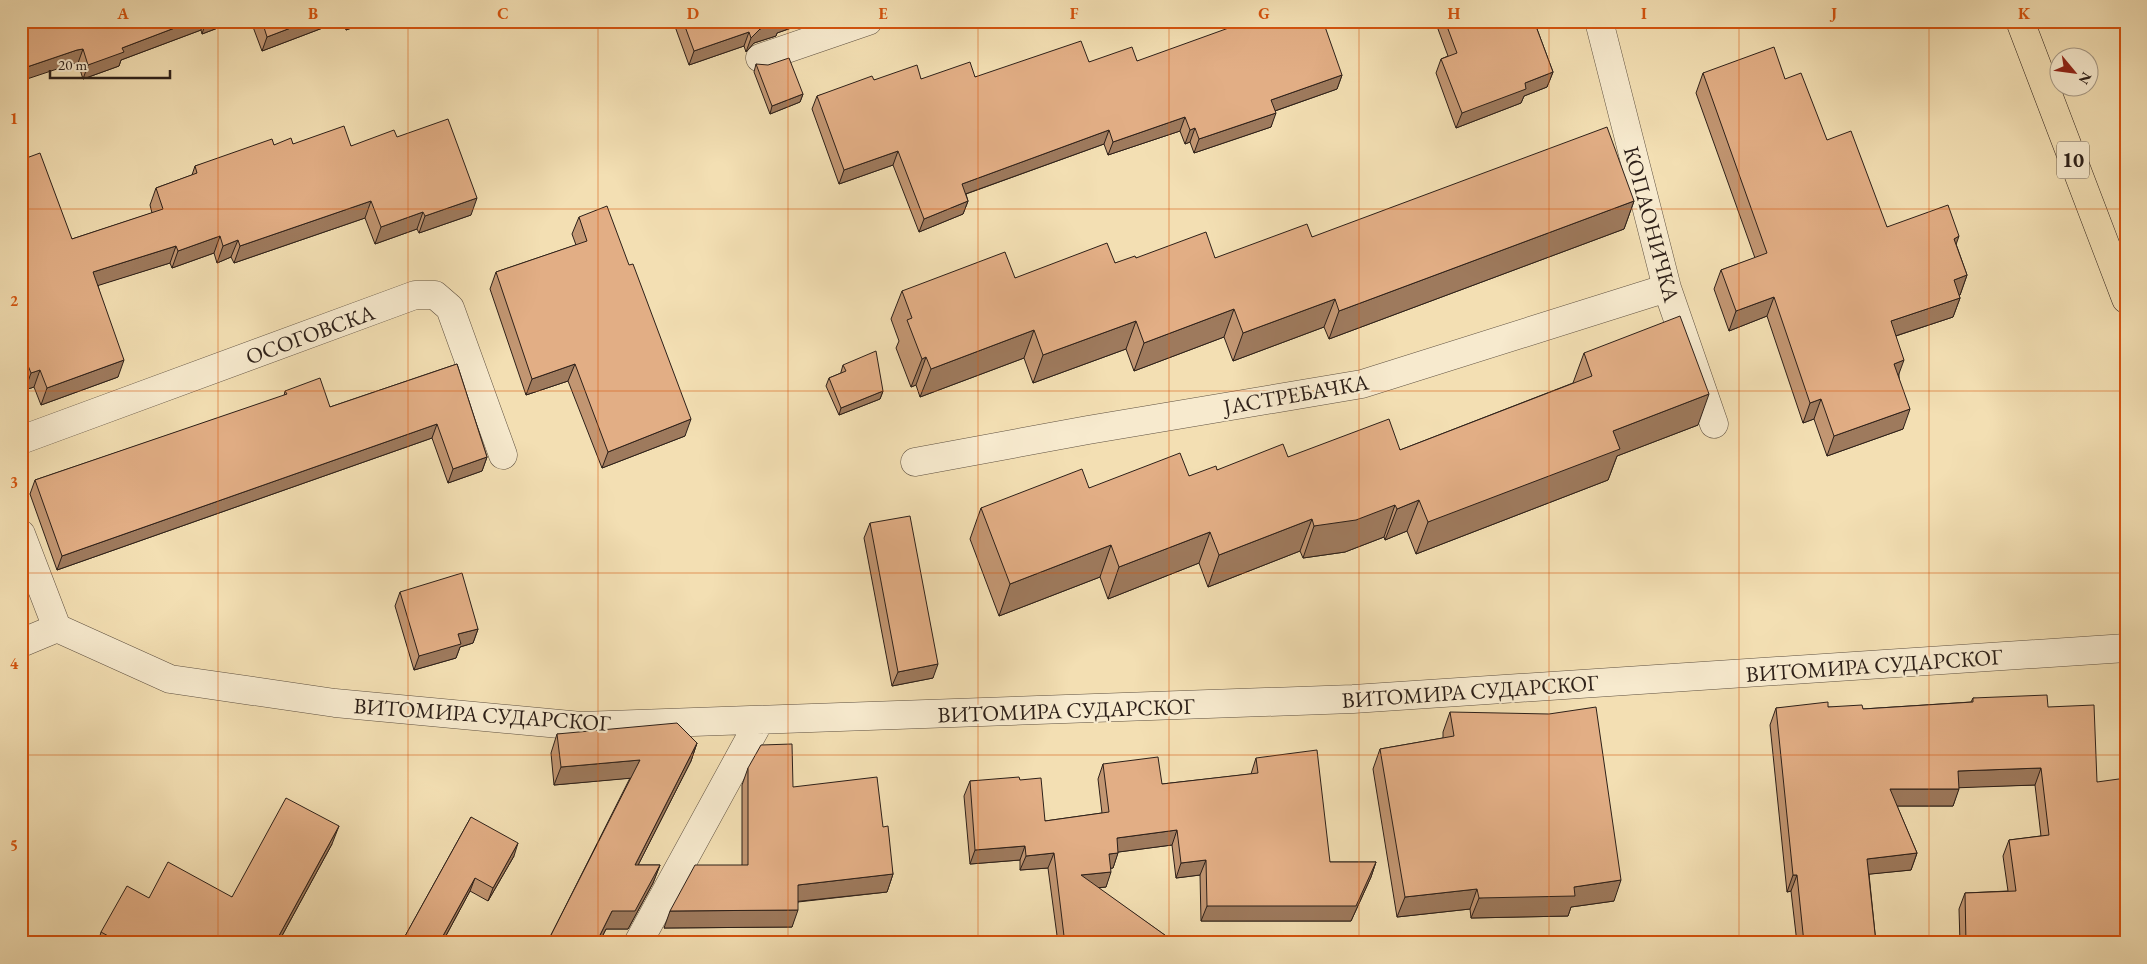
<svg xmlns="http://www.w3.org/2000/svg" width="2147" height="964" font-family="'EB Garamond',serif">
  <style>
    .lines { fill: none; stroke-linecap: round; stroke-linejoin: round }
    .street-casing { stroke: #5e5040; stroke-width: 29 }
    .primary-casing { stroke: #2d2019; stroke-width: 29 }
    .street { stroke: #f7eace; stroke-width: 28 }
    .primary { stroke: #f3dfb3; stroke-width: 28 }
    .wall { fill: #c29672; stroke: #2d2019 }
    .shaded-wall { fill: #9e7a5d; stroke: #2d2019 }
    .building { fill: #e2ae85; stroke: #2d2019 }
    .grid { fill: none; stroke: #d5530d; stroke-width: 1; stroke-opacity: 0.55 }
    .labels { text-anchor: middle; stroke-width: 4.5; stroke-linejoin: round; paint-order: stroke }
    .shield { fill: #f7eace; stroke: #6a5d4f; stroke-width: 1 }
    .shield-label { font-size: 21px; font-weight: bold; fill: #2d2019 }
    .street-label { font-size: 22px; fill: #2d2019; stroke: #f7eace }
    .neatline { fill: none; stroke: #d5530d; stroke-width: 2 }
    .grid-label { font-size: 16px; text-anchor: middle; font-weight: bold; fill: #d5530d }
  </style>
  <rect width="100%" height="100%" fill="#f3dfb3"/>
  <filter id="stains"><feTurbulence type="fractalNoise" baseFrequency=".004" numOctaves="4"/><feColorMatrix values="0 0 0 0 .2 0 0 0 0 .09 0 0 0 0 .02 0 0 0 .5 -.17"/></filter>
  <radialGradient id="worn" r=".72"><stop offset=".6" stop-color="#630" stop-opacity="0"/><stop offset="1" stop-color="#630" stop-opacity=".3"/></radialGradient>
  <g class="lines">
    <defs>
      <path id="street" d="M1599,21L1667,288L1714,424
        M760,58L868,21
        M21,440L415,295H435L450,308L503,455
        M915,462L1088,430L1362,384L1667,288
        M21,534L57,628
        M21,643L57,628L170,679L335,703L581,726L1353,699L2126,648
        M638,943L760,720"/>
      <path id="primary" d="M2020,21L2126,299"/>
    </defs>
    <use href="#street" class="street-casing"/>
    <use href="#primary" class="primary-casing"/>
    <use href="#street" class="street"/>
    <use href="#primary" class="primary"/>
  </g>
  <path class="wall" d="M21,21H236L202,34L201,30L121,60L119,66L83,79L78,63L72,64Z
    M246,21H341L262,51L253,27L249,28Z
    M343,21H371L346,30Z
    M673,21H811L777,33L776,36L754,43L746,52L744,46L689,65Z
    M1435,21H1534L1553,72L1547,87L1524,96L1521,103L1456,128L1436,73L1441,59L1448,56Z
    M1137,61L1342,75L1337,89L1275,111L1271,127L1194,153L1190,142L1185,144L1180,131L1108,155L1104,144L966,194L968,201L963,214L919,232L893,165L839,184L812,109L817,96L874,80L921,79L975,77L1089,62Z
    M756,64L803,94L800,102L770,114L754,72Z
    M1703,73L1785,79L1887,227L1956,244L1967,275L1960,295H1959L1960,298L1953,317L1896,336L1903,429L1827,456L1814,419L1803,423L1767,316L1729,331L1714,289L1721,270L1755,258L1696,93Z
    M397,137L471,215L419,233L417,229L375,244L365,218L234,263L231,257L217,263L214,253L172,268L170,263L98,285L118,377L41,405L34,387L25,390L21,381V160L72,239L152,213L150,205L156,188L192,175L195,166L274,145L293,144L351,146Z
    M1634,201L1624,229L1329,339L1324,327L1233,361L1224,337L1134,371L1126,349L1033,383L1024,358L920,397L916,385L911,387L896,348L899,341L891,319L902,291L1015,278L1115,263L1136,258H1215L1312,237Z
    M579,217L685,436L602,468L568,381L526,395L490,289L496,272L576,245L572,234Z
    M1584,353L1698,425L1617,456L1608,480L1416,554L1407,531L1385,540L1384,537L1345,552L1303,558L1300,551L1208,587L1199,563L1108,599L1100,577L999,616L970,539L981,508L1089,488L1189,476L1217,470L1288,457L1400,450L1573,383Z
    M457,364L487,457L482,471L448,483L432,438L57,570L30,494L35,480L284,396L285,391L330,407Z
    M843,365L883,391L880,399L839,415L826,386L829,378L841,373V372Z
    M870,523L933,678L892,686L864,538Z
    M400,592L478,629L473,643L460,647L456,658L414,670L395,606Z
    M1973,698L2048,707L2097,782L2126,943H1960L1959,909L1965,893L2008,891L2003,856L2009,840L2041,836L2035,785L1959,787L1953,806H1897L1917,853L1911,870L1869,874L1876,943H1797L1791,891L1787,892L1770,725L1776,708L1828,707L1863,709L1971,702Z
    M1450,712L1614,901L1571,907L1568,916L1471,918L1470,909L1397,917L1373,769L1380,749L1443,738V732Z
    M557,734L697,743L691,761L638,865H660L653,883L628,929H606L599,943H547L630,778L554,785L551,753Z
    M1256,758L1330,862H1376L1371,877L1351,921H1201L1200,875L1176,878L1172,845L1118,852L1113,868H1111L1106,887L1098,888L1176,943H1058L1048,868L1020,870V860L970,864L964,796L970,781L1020,780L1045,821L1102,813L1098,779L1103,764L1162,784L1251,774Z
    M748,768L883,827L893,874L887,892L798,902L792,927L664,928L742,865V785Z
    M471,817L514,856L488,901L470,891L442,943H403L404,938Z
    M332,844L278,943H98L101,932L149,898L232,897Z"/>
  <path class="shaded-wall" d="M193,21H204L201,30L121,60L119,66L83,79L88,65L122,48Z
    M206,21H236L202,34Z
    M251,21H255L253,27L249,28Z
    M309,21H341L262,51L267,37Z
    M350,21H371L346,30Z
    M780,21H811L777,33L776,36L754,43L746,52L751,38L760,29Z
    M749,32L744,46L689,65L694,51Z
    M83,49L78,63L72,64L21,81V69L77,50Z
    M1553,72L1547,87L1524,96L1521,103L1456,128L1462,113L1525,83Z
    M1342,75L1337,89L1266,114L1271,100Z
    M803,94L800,102L770,114L772,106Z
    M1276,113L1271,127L1194,153L1199,139Z
    M1185,117L1180,131L1108,155L1113,142Z
    M1195,128L1190,142L1185,144L1190,130Z
    M1109,130L1104,144L957,197L962,184Z
    M898,151L893,165L839,184L844,170Z
    M477,198L471,215L419,233L425,216Z
    M371,201L365,218L234,263L240,246Z
    M968,201L963,214L919,232L924,219Z
    M1634,201L1624,229L1329,339L1339,311Z
    M423,212L417,229L375,244L381,227Z
    M220,236L214,253L172,268L178,251Z
    M1959,236L1952,256L1954,239Z
    M238,240L231,257L217,263L223,246Z
    M176,246L170,263L87,289L93,272Z
    M1967,275L1960,295L1947,299L1954,280Z
    M1774,297L1767,316L1729,331L1736,311Z
    M1960,298L1953,317L1883,340L1891,321Z
    M1335,299L1324,327L1233,361L1243,333Z
    M1234,309L1224,337L1134,371L1144,343Z
    M1136,321L1126,349L1033,383L1043,355Z
    M1034,330L1024,358L920,397L931,369Z
    M926,357L916,385L911,387L922,359Z
    M124,360L118,377L41,405L47,388Z
    M1904,360L1897,379L1894,364Z
    M575,364L568,381L526,395L532,379Z
    M40,370L34,387L25,390L31,373Z
    M883,391L880,399L839,415L841,408Z
    M1709,394L1698,425L1617,456L1608,480L1416,554L1428,522L1613,431Z
    M1821,399L1814,419L1803,423L1810,403Z
    M1910,409L1903,429L1827,456L1834,436Z
    M691,419L685,436L602,468L608,452Z
    M437,424L432,438L57,570L62,556Z
    M487,457L482,471L448,483L453,469Z
    M1419,500L1407,531L1385,540L1397,509Z
    M1395,505L1384,537L1345,552L1303,558L1314,526Z
    M1312,519L1300,551L1208,587L1219,555Z
    M1210,532L1199,563L1108,599L1119,567Z
    M1111,545L1100,577L999,616L1010,584Z
    M478,629L473,643L460,647L456,658L414,670L419,656L458,634Z
    M938,664L933,678L892,686L898,672Z
    M697,743L691,761L629,883L635,865Z
    M640,760L633,778L554,785L561,767Z
    M2041,768L2035,785L1952,788L1958,771Z
    M1890,789H1959L1953,806H1884Z
    M339,826L332,844L278,943H275Z
    M1177,830L1172,845L1111,853L1117,838Z
    M518,843L514,856L488,901L493,888Z
    M1025,846L1020,860L970,864L975,850Z
    M1054,853L1048,868L1020,870L1026,856Z
    M1118,853L1113,868L1104,869L1109,854Z
    M1917,853L1911,870L1861,875L1867,859Z
    M1206,860L1200,875L1176,878L1181,863Z
    M1376,862L1371,877L1351,921H1201L1207,906Z
    M660,865L653,883L628,929H606L599,943H596L612,911Z
    M1111,872L1106,887L1075,890L1081,875Z
    M893,874L887,892L792,902L798,885Z
    M1793,875H1797L1791,891L1787,892Z
    M475,878L470,891L442,943H439Z
    M1621,880L1614,901L1571,907L1568,916L1471,918L1479,898L1574,887Z
    M1477,889L1470,909L1397,917L1405,897Z
    M798,910L792,927L664,928L670,911Z"/>
  <path class="building" d="M21,21H193L122,48L124,52L88,65L83,49L77,50L21,69Z
    M262,21H309L267,37Z
    M683,21H781V22L760,29L751,38L749,32L694,51Z
    M1248,21H1323L1342,75L1271,100L1276,113L1199,139L1195,128L1190,130L1185,117L1113,142L1109,130L962,184L968,201L924,219L898,151L844,170L817,96L872,76L874,80L917,65L921,79L970,62L975,77L1081,41L1089,62L1132,47L1137,61Z
    M1445,21H1534L1553,72L1525,83L1526,89L1462,113L1441,59L1457,53Z
    M1774,47L1785,79L1801,73L1827,140L1851,131L1887,227L1948,205L1959,236L1954,239L1967,275L1954,280L1960,298L1891,321L1904,360L1894,364L1910,409L1834,436L1821,399L1810,403L1774,297L1736,311L1721,270L1767,253L1703,73Z
    M789,58L803,94L772,106L756,64L768,65Z
    M448,119L477,198L425,216L423,212L381,227L371,201L240,246L238,240L223,246L220,236L178,251L176,246L93,272L124,360L47,388L40,370L31,373L21,348V160L40,153L72,239L163,209L156,188L197,173L195,166L272,139L274,145L291,138L293,144L344,126L351,146L394,130L397,137Z
    M1607,127L1634,201L1339,311L1335,299L1243,333L1234,309L1144,343L1136,321L1043,355L1034,330L931,369L926,357L922,359L907,320L912,318L902,291L1005,252L1015,278L1107,243L1115,263L1135,256L1136,258L1206,232L1215,258L1307,224L1312,237Z
    M607,206L629,265L633,264L691,419L608,452L575,364L532,379L496,272L587,241L579,217Z
    M1680,316L1709,394L1613,431L1620,449L1428,522L1419,500L1397,509L1395,505L1356,520L1314,526L1312,519L1219,555L1210,532L1119,567L1111,545L1010,584L981,508L1082,469L1089,488L1180,453L1189,476L1216,466L1217,470L1283,444L1288,457L1389,419L1400,450L1592,376L1584,353Z
    M876,351L883,391L841,408L829,378L846,371L843,365Z
    M457,364L487,457L453,469L437,424L62,556L35,480L287,394L285,391L320,378L330,407Z
    M910,516L938,664L898,672L870,523Z
    M462,573L478,629L458,634L461,644L419,656L400,592Z
    M2047,695L2048,707L2094,705L2097,782L2126,778V943H1966L1965,893L2016,891L2009,840L2049,835L2041,768L1958,771L1959,789H1890L1917,853L1867,859L1876,943H1804L1797,875H1793L1776,708L1828,702V707L1862,705L1863,709L1973,702V698Z
    M1596,707L1621,880L1574,887L1575,896L1479,898L1477,889L1405,897L1380,749L1454,736L1450,712L1549,714Z
    M677,723L697,743L635,865H660L635,911H612L596,943H551L548,941L640,760L561,767L557,734Z
    M792,744L793,787L877,777L883,827L888,826L893,874L798,885V910L670,911L695,865H748V768L761,745Z
    M1317,750L1330,862H1376L1356,906H1207L1206,860L1181,863L1177,830L1117,838L1118,853L1109,854L1111,872L1081,875L1176,943H1059L1064,936L1054,853L1026,856L1025,846L975,850L970,781L1019,777L1020,780L1041,778L1045,821L1109,812L1103,764L1158,757L1162,784L1258,773L1256,758Z
    M286,798L339,826L275,943H184L172,936L169,943H121L101,932L127,886L149,898L168,862L232,897Z
    M471,817L518,843L493,888L475,878L439,943H412L404,938Z"/>
  <path class="grid" d="M218,21V943M408,21V943M598,21V943M788,21V943M978,21V943M1169,21V943M1359,21V943M1549,21V943M1739,21V943M1929,21V943M21,209H2126M21,391H2126M21,573H2126M21,755H2126"/>
  <g class="labels">
    <rect class="shield" x="2057" y="141.5" width="32" height="37" rx="4"/>
    <g class="shield-label">
      <text x="2073" y="167">10</text>
    </g>
    <g class="street-label">
      <text transform="translate(1652 224) rotate(75)" y="8">КОПАОНИЧКА</text>
      <text transform="translate(310 334) rotate(-20)" y="8">ОСОГОВСКА</text>
      <text transform="translate(1296 394) rotate(-10)" y="8">ЈАСТРЕБАЧКА</text>
      <text transform="translate(1874 665) rotate(-4)" y="8">ВИТОМИРА СУДАРСКОГ</text>
      <text transform="translate(1470 691) rotate(-4)" y="8">ВИТОМИРА СУДАРСКОГ</text>
      <text transform="translate(1066 710) rotate(-2)" y="8">ВИТОМИРА СУДАРСКОГ</text>
      <text transform="translate(482 714) rotate(4)" y="8">ВИТОМИРА СУДАРСКОГ</text>
    </g>
  </g>
  <rect width="2147" height="964" fill="none" stroke="#f3dfb3" stroke-width="55"/>
  <g transform="translate(2074 72) rotate(119)"><circle r="24" fill="#f7eace" stroke="#a69986"/>
  <path d="M0-4L9 19L0 12L-9 19Z" fill="#8f2418"/>
  <text y="-8" font-size="14" font-weight="bold" text-anchor="middle" fill="#2d2019">N</text>
  </g>
  <path d="M50 70v8h120v-8" fill="none" stroke="#2d2019" stroke-width="2.5"/>
  <text x="58" y="70" font-size="15" fill="#2d2019" stroke="#f7eace" stroke-width="4" paint-order="stroke">20 m</text>
  <rect x="28" y="28" width="2092" height="908" class="neatline"/>
  <g class="grid-label">
    <text x="123" y="19">A</text>
    <text x="313" y="19">B</text>
    <text x="503" y="19">C</text>
    <text x="693" y="19">D</text>
    <text x="883" y="19">E</text>
    <text x="1074" y="19">F</text>
    <text x="1264" y="19">G</text>
    <text x="1454" y="19">H</text>
    <text x="1644" y="19">I</text>
    <text x="1834" y="19">J</text>
    <text x="2024" y="19">K</text>
    <text x="14" y="124">1</text>
    <text x="14" y="306">2</text>
    <text x="14" y="488">3</text>
    <text x="14" y="669">4</text>
    <text x="14" y="851">5</text>
  </g>
  <rect width="100%" height="100%" filter="url(#stains)"/>
  <rect width="100%" height="100%" fill="url(#worn)"/>
</svg>
